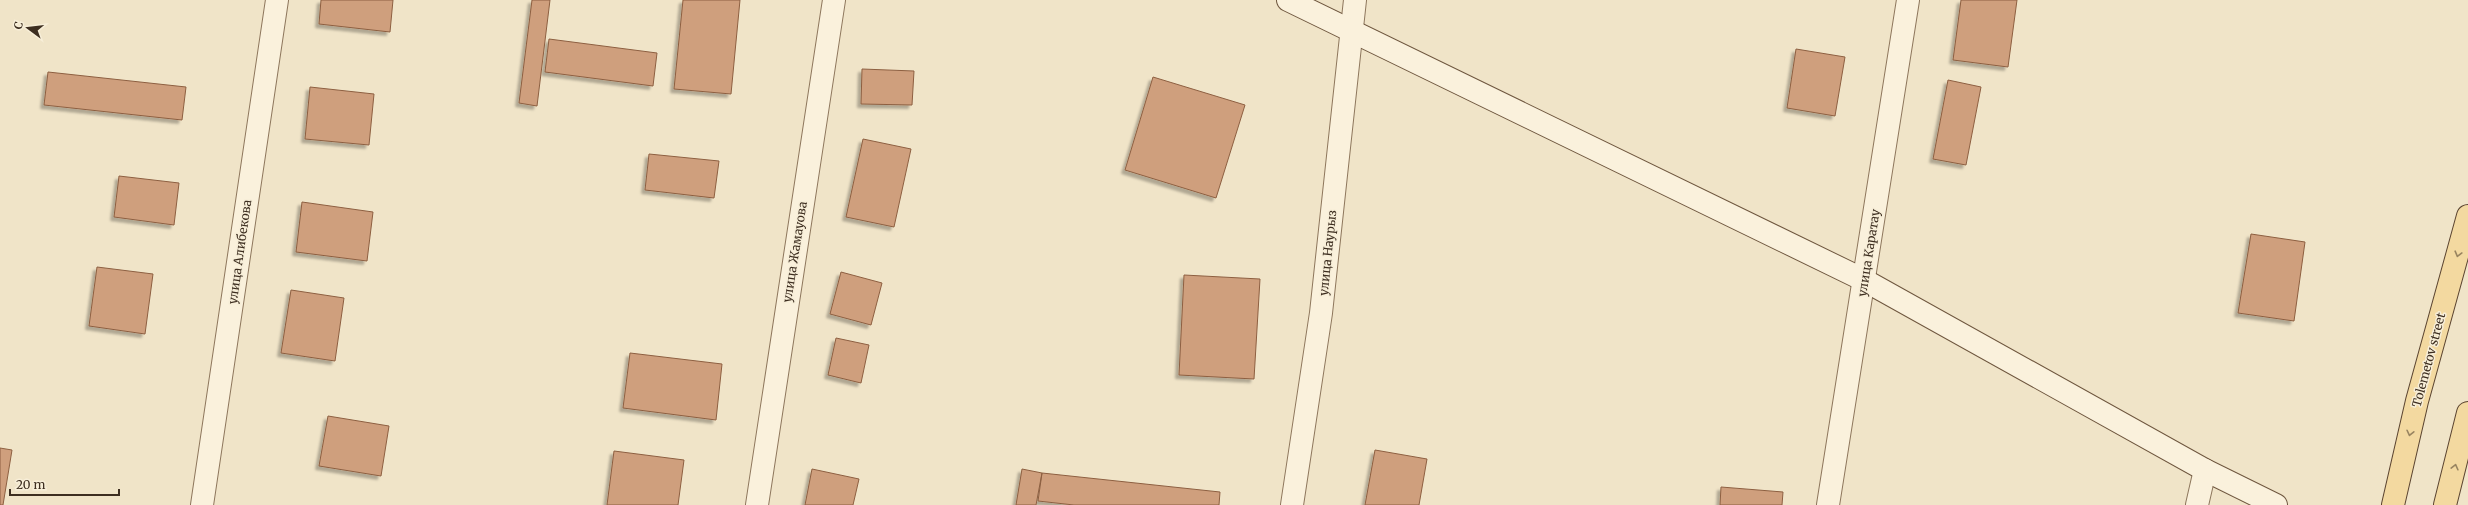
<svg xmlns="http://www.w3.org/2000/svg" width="2468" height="505" font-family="Merriweather,serif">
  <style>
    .building { fill: #cf9f7d; stroke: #8d5f41; filter: url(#shadow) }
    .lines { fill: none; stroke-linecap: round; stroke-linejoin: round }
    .street-casing { stroke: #8d765c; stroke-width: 24 }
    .secondary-casing { stroke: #6f573f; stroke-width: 24 }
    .primary-casing { stroke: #5b4430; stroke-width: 24 }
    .street { stroke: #faf1dc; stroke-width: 22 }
    .secondary { stroke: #faf1dc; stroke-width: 22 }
    .primary { stroke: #f3d9a0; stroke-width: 22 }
    .oneway { stroke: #988460 }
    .labels { text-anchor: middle; stroke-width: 3; stroke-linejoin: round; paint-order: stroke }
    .street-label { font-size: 12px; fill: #3d2e20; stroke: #f7eed8 }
  </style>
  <defs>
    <filter id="shadow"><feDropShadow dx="-3.5" dy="3.5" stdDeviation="1" flood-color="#0004"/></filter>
  </defs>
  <rect width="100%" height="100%" fill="#f0e4c8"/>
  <path class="building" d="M321,0H393L390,32L319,24Z
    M532,0H550L537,106L519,103Z
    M683,0H740L731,94L674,89Z
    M1961,0H2017L2008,67L1953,60Z
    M549,39L657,53L653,86L545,72Z
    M1796,49L1845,57L1835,116L1787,108Z
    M862,69L914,71L912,105L861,104Z
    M48,72L186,87L182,120L44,105Z
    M1153,77L1245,105L1216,198L1125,170Z
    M1948,80L1981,87L1966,165L1933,159Z
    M310,87L374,94L369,145L305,139Z
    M863,139L911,149L894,227L846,217Z
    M649,154L719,161L714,198L645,190Z
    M119,176L179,183L174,225L114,217Z
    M302,202L373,212L367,261L296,252Z
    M2251,234L2305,242L2294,321L2238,313Z
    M97,267L153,274L145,334L89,326Z
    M841,272L882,283L871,325L830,314Z
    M1184,275L1260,279L1254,379L1179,375Z
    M291,290L344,298L335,361L281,353Z
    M836,338L869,345L861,383L828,375Z
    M630,353L722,364L716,420L623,408Z
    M328,416L389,426L381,476L319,466Z
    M0,448L12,450L3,505H0Z
    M1375,450L1427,459L1419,505H1365Z
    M614,451L684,460L678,505H607Z
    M812,469L859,479L853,505H805Z
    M1022,469L1042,473L1036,505H1016Z
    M1042,473L1220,492L1219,505H1074L1038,501Z
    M1721,487L1783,492L1782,505H1720Z"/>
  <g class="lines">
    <defs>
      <path id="street" d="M202,505L277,0
        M757,505L834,0
        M1292,505L1321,313L1355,0
        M1828,505L1908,0
        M2197,505L2205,470"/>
      <path id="secondary" d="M1288,0L1864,280L2205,470L2276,505"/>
      <path id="primary" d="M2393,505L2417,401L2468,216
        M2445,505L2468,413"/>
    </defs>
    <use href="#street" class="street-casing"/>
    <use href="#secondary" class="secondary-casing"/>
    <use href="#primary" class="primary-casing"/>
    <use href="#street" class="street"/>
    <use href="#secondary" class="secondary"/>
    <use href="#primary" class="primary"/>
  </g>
  <defs><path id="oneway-chevron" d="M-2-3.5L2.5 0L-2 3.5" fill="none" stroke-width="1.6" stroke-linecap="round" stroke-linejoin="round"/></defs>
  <g class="oneway">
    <use href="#oneway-chevron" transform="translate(2458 254) rotate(105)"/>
    <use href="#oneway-chevron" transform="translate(2410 433) rotate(103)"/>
    <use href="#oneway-chevron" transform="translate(2455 467) rotate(-76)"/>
  </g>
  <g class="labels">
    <g class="street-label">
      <text transform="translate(240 252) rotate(-82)" y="4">улица Алибекова</text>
      <text transform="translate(795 252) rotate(-81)" y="4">улица Жамауова</text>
      <text transform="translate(1328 253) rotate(-84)" y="4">улица Наурыз</text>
      <text transform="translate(1869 253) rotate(-81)" y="4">улица Каратау</text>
      <text transform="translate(2429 360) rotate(-75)" y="4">Tolemetov street</text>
    </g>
  </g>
  <g transform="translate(28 28) rotate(285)" stroke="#f7eed8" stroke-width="3" paint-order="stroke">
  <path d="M0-3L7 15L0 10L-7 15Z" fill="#3d2e20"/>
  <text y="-6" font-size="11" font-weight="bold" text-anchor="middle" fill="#3d2e20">С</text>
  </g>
  <path d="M10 489v6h109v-6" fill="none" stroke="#3d2e20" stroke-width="2"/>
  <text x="16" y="489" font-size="12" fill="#3d2e20" stroke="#f7eed8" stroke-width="3" paint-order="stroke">20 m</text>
</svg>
